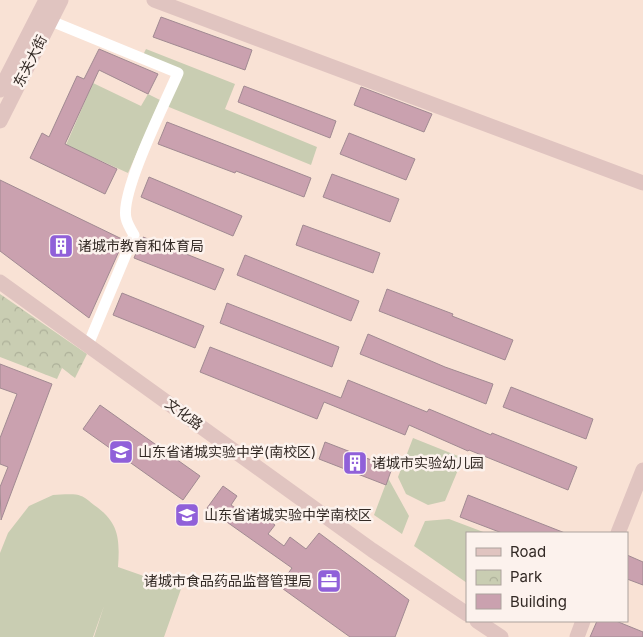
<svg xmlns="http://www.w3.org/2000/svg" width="643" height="637" font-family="Inter,'Noto Sans SC',sans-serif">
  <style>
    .green { fill: #c9cdb2 }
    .park { fill: url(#park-crowns) }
    .building { fill: #caa1af; stroke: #a18a92 }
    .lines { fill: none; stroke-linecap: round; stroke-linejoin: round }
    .street { stroke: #fff; stroke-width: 11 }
    .secondary { stroke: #e0c4c0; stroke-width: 15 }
    .labels { text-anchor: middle; stroke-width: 5; stroke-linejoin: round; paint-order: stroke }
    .street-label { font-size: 14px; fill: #332a25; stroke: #fcf2ed }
    .poi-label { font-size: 14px; fill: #332a25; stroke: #fcf2ed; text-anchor: start }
  </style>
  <defs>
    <pattern id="park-crowns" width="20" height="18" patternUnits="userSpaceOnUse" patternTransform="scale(1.25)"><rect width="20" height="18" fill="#c9cdb2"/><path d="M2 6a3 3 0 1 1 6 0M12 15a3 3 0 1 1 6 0" fill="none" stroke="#adb099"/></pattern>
  </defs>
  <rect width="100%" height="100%" fill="#f9e2d5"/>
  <path class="green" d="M146,49L235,84L225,109L317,147L311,165L164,105L178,73L142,57Z
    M93,83L141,106L148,94L160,100L128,173L66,145Z
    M413,438L463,458L445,501L428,505L406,494L398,477Z
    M388,478L409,516L402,534L374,515Z
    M53,495C61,495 74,493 81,496C85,497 90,502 94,505C119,522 120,539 118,567L181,589L164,637H94L104,606L93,637H0V553L8,533L29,506Z
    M449,519L486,533H467V583L414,546L425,521Z"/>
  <path class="park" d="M0,294L87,354L75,378L62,368L57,379L0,357Z"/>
  <path class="building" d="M161,17L252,50L245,70L153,37Z
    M99,49L158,74L148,94L99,70L65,144L117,169L105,194L30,158L42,133L49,137L77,76L84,79Z
    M244,86L336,121L330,138L238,102Z
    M361,87L432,114L424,132L354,105Z
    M167,122L311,178L304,197L236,171L235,173L158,144Z
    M349,133L415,159L406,180L340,154Z
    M332,174L399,199L390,222L323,197Z
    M149,177L242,216L233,236L141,197Z
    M0,180L124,240L89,318L0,251Z
    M303,225L380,253L373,273L296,245Z
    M143,237L224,269L215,290L134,258Z
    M245,255L359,301L351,321L237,275Z
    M387,289L453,314L452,316L513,340L505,360L379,311Z
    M122,293L204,326L195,348L113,315Z
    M227,303L339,347L332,367L220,323Z
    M368,334L445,367L493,384L486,404L360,354Z
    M210,347L341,398L348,380L427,412L429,409L491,435L492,433L577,467L568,490L469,450L468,451L409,425L405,435L324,402L317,419L200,372Z
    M0,364L52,384L1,520L0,487L8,467L0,464V438L17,394L0,388Z
    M511,387L593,419L586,439L503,407Z
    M100,405L200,476L183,500L83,429Z
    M325,442L392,468L386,485L319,459Z
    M223,486L237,496L231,505L246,515L251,508L275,525L268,534L284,546L290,537L306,549L319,533L409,600L395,637H350L279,586L292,568L207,508Z
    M468,495L565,533H502L460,517Z
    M627,555L643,562V585L627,579Z
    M597,621H616L643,632V637H590Z"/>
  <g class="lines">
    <path class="street" d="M51,21L178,73C166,101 120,192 126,218C127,223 131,230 134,235L88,345"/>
    <path class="secondary" d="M154,0L643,183
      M0,90L46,0
      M0,121L61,0
      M0,282L372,550L467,614
      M618,533L643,470
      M477,621L501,637
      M577,637L583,621"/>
  </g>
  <defs>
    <symbol id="building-square" viewBox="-11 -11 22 22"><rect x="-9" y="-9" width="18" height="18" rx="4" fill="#9060d9" stroke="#fcf2ed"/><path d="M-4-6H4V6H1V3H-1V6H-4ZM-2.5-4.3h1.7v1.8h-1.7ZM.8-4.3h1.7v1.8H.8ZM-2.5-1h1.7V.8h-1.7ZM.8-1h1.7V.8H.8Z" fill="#fff"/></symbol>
    <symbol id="school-square" viewBox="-11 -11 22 22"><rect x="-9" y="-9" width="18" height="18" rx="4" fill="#9060d9" stroke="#fcf2ed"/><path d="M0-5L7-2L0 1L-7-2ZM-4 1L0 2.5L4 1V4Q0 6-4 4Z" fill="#fff"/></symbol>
    <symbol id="office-square" viewBox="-11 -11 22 22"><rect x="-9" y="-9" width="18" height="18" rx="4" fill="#9060d9" stroke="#fcf2ed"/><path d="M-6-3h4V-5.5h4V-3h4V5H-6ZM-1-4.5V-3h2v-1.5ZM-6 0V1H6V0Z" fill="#fff"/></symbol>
  </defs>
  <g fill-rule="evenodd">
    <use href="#building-square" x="47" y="232" width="28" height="28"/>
    <use href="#school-square" x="107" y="438" width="28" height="28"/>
    <use href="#building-square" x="341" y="449" width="28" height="28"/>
    <use href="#school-square" x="173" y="501" width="28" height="28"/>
    <use href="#office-square" x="315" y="567" width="28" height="28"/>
  </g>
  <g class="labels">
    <g class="street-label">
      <text transform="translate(30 61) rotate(-63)" y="5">东关大街</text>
      <text transform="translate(184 414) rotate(36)" y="5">文化路</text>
    </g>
    <g class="poi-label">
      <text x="78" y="251">诸城市教育和体育局</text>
      <text x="138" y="457">山东省诸城实验中学(南校区)</text>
      <text x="372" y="468">诸城市实验幼儿园</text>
      <text x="204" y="520">山东省诸城实验中学南校区</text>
      <text x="312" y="586" text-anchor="end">诸城市食品药品监督管理局</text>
    </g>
  </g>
  <rect x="466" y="532" width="162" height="90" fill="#fcf2ed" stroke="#aca29d"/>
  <rect x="476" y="548" width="25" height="8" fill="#e0c4c0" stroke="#aca29d"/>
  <text x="510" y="557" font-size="15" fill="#332a25">Road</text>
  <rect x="476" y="570" width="25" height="15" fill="url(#park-crowns)" stroke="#aca29d"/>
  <text x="510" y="582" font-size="15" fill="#332a25">Park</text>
  <rect x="476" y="594" width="25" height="15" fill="#caa1af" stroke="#aca29d"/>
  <text x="510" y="607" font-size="15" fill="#332a25">Building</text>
</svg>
